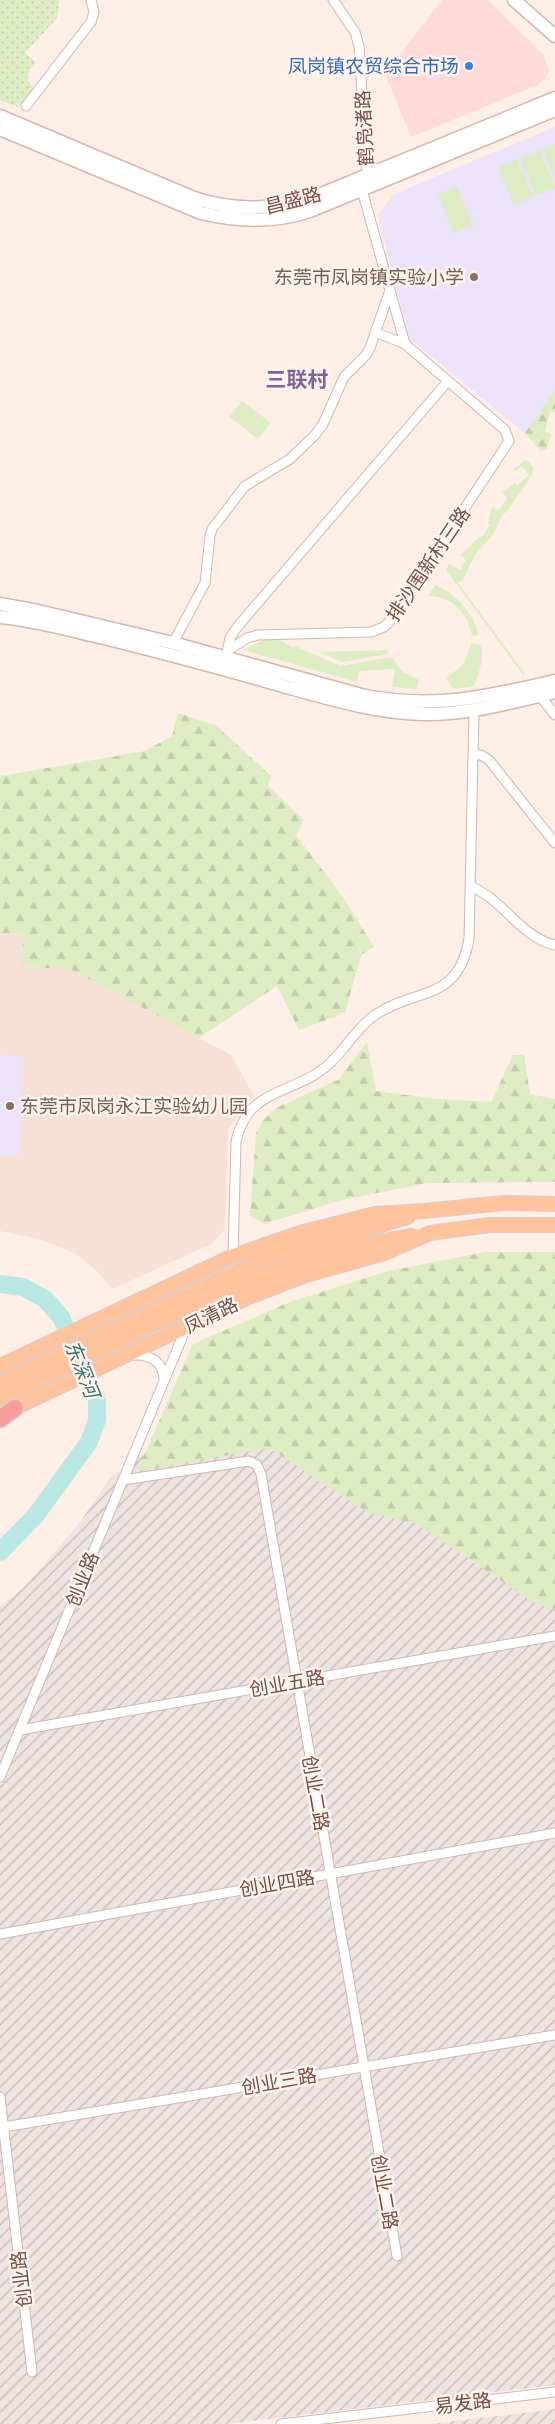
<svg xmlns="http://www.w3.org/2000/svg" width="555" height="2424" font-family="Cabin,'Noto Sans SC',sans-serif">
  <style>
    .residential { fill: #f7e1d7 }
    .commercial { fill: #fedbd9 }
    .industrial { fill: url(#industrial-furrows) }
    .education { fill: #ece2fa }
    .green { fill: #ddecc3 }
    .forest { fill: url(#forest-firs) }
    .park { fill: url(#park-dots) }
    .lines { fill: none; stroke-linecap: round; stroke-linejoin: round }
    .river { stroke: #b9e8e4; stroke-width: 18 }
    .street-casing { stroke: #d2b6ae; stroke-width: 11 }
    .secondary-casing { stroke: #d8b6ad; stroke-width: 15 }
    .primary-casing { stroke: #d9cecc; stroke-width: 16 }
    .highway-casing { stroke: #d9cecc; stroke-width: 19 }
    .street { stroke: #fff; stroke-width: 9 }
    .secondary { stroke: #fff; stroke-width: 12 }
    .primary { stroke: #fec29c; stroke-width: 14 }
    .highway { stroke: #f99d9b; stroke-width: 16 }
    .shop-dot { fill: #3f7fe0; stroke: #fff4ed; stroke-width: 2 }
    .education-dot { fill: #8d6e63; stroke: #fff4ed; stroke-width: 2 }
    .labels { text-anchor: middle; stroke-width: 5; stroke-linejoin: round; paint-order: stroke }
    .shop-label { font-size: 19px; fill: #366cbe; stroke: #fff4ed; text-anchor: end }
    .street-label { font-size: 19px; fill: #784f49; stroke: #fff4ed }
    .education-label { font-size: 19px; fill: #785e54; stroke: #fff4ed; text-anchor: end }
    .water-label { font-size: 20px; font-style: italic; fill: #397672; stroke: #fff4ed }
    .quarter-label { font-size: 21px; font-weight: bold; fill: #7c659b; stroke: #fff4ed }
  </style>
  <defs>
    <pattern id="industrial-furrows" width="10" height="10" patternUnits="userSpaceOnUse" patternTransform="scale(1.25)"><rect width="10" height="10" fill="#ede3e0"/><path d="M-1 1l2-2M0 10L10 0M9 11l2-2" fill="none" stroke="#c5bab8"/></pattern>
    <pattern id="forest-firs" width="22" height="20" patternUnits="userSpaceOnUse" patternTransform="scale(1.25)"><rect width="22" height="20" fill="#ddecc3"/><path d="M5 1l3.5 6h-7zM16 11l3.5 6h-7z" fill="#c1cca9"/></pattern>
    <pattern id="park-dots" width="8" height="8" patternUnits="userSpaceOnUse" patternTransform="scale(1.25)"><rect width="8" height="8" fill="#ddecc3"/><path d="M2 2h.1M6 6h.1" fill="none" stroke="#c1cca9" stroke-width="1.8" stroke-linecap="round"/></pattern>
  </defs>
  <rect width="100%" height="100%" fill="#fdefe6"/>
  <path class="residential" d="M0,933L23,934L22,967L70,969L231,1055L254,1096L228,1129L225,1229L213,1243L113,1289L95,1269L74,1253L38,1239L0,1231V1155L18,1156L23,1057L0,1055Z"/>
  <path class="commercial" d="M442,0H488L543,54L549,71L545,79L538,85L411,137L385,74Z"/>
  <path class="industrial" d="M555,1364V2385L226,2424H0V1607L24,1587L78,1525L110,1478L210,1406Z
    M555,2409V2424H428L507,2415Z"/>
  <path class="education" d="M555,127V390L525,433L409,338L378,215L394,194Z
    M0,1055L23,1056L19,1156L0,1155Z"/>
  <path class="green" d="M555,144V179L542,149Z
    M540,150L555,188L536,196L520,158Z
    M517,159L533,197L514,205L498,167Z
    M457,187L473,225L454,233L438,195Z
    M242,401L271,423L258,439L229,417Z
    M524,461H528L533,467V474L508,510L501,517L494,533L475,555L463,580L458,583L523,671L525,677L446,570L449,564L460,570L466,560L461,555L479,537L481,538L490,525L488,523L492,507L498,511L507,498L502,492L515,483L517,485L529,475L522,466L514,472L512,470Z
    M435,585C457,594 473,613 479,635L472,636C468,613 452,596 428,596Z
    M278,639L294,648L295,646L340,666L391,657L403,672L419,680L416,689L392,687L395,669L359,671L357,682L243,650L263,640Z
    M472,643L481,646C484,661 479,672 474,686L453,689L446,678L464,664Z
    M387,650L389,651L388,654L343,662L318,652Z"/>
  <path class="forest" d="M555,390V412L550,411L545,431L551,434L547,449L541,451L525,433Z
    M178,713L217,726L271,776L268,786L304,820L296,835L345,900L374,947L361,955L345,1013L299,1030L277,986L199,1038L70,969L22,967L23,934L0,933V774L1,776L145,751L172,736Z
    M367,1042L376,1091L438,1099L491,1102L513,1055H524L530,1094L555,1099V1182L428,1183L342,1200L264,1224L250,1216L256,1133L263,1120L278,1107L338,1080Z
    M485,1252H555V1609L534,1603L415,1523L368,1513L269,1448L137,1471L193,1344L290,1302L388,1271Z"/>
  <path class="park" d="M0,0H59V2L57,18L25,53L36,62C28,72 23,78 34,88L18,107L0,100Z"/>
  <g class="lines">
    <path class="river" d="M0,1284L23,1287L45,1299L61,1317L97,1399V1420L89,1442L36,1515L0,1552"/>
    <defs>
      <path id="street" d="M26,106L91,22L94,12L91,0
        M375,332L405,344
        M173,643L205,583L210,536L212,529L245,486L290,459L315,435L323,424L344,377L366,355L370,348L390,290
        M229,650L247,638L258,635L371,632L384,627L392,619L509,441L505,430L405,344L362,190L367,175L359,46L355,32L333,0
        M227,653L230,638L238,626L448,381
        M540,696L555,715
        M473,754L481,755L489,760L555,843
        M470,886C503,899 520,937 555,945
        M233,1256L236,1142C247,1087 294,1095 328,1065C345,1050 356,1028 375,1015C416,987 458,1003 469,939L474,710
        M132,1355C151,1354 164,1362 164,1381L187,1326
        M123,1480L249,1461L257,1465L261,1474L397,2256
        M20,1730L555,1636
        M0,1777L164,1381
        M0,1934L555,1833
        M0,2097L32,2372
        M4,2127L555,2035
        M281,2424L555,2392"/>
      <path id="secondary" d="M514,0L555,36
        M0,116L194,198C237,212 276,210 319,195L555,98
        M0,129L201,213C238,222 274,223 310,211L555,110
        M0,604L38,611L173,643L365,696C435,709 487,697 555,681
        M0,617C35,620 69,630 104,638C164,653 224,669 283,686C330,699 376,713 424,714C468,715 512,702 555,692"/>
      <path id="primary" d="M0,1366L233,1256L303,1232L375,1214L424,1211L504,1203L555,1204
        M0,1383L250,1266L278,1255L408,1217
        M0,1398C134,1337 265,1258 412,1236
        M6,1412L249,1297L306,1275L385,1253L430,1233L490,1225H555"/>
      <path id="highway" d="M0,1419L15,1408"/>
    </defs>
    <use href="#street" class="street-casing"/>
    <use href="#secondary" class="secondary-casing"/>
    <use href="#primary" class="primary-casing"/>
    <use href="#highway" class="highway-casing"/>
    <use href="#street" class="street"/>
    <use href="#secondary" class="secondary"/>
    <use href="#primary" class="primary"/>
    <use href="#highway" class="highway"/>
  </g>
  <circle class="shop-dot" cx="469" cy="66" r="5"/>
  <g class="education-dot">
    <circle cx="474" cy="277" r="5"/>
    <circle cx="10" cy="1106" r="5"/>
  </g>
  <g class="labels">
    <g class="shop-label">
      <text x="459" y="73">凤岗镇农贸综合市场</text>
    </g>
    <g class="street-label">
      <text transform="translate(364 128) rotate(-93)" y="7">鹤凫渚路</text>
      <text transform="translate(293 200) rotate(-14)" y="7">昌盛路</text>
      <text transform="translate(428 564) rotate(-56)" y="7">排沙围新村三路</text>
      <text transform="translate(211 1315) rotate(-26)" y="7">凤清路</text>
      <text transform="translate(82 1579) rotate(-68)" y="7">创业路</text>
      <text transform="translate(287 1683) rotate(-10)" y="7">创业五路</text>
      <text transform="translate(316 1793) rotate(80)" y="7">创业二路</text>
      <text transform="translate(277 1883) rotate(-10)" y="7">创业四路</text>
      <text transform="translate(279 2081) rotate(-10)" y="7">创业三路</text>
      <text transform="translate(385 2192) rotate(80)" y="7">创业二路</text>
      <text transform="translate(21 2279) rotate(-97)" y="7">创业路</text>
      <text transform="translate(463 2403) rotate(-7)" y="7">易发路</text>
    </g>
    <g class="education-label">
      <text x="464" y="284">东莞市凤岗镇实验小学</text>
      <text x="20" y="1113" text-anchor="start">东莞市凤岗永江实验幼儿园</text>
    </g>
    <g class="water-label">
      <text transform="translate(82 1369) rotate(68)" y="7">东深河</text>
    </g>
    <g class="quarter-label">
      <text x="297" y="387">三联村</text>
    </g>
  </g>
</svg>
